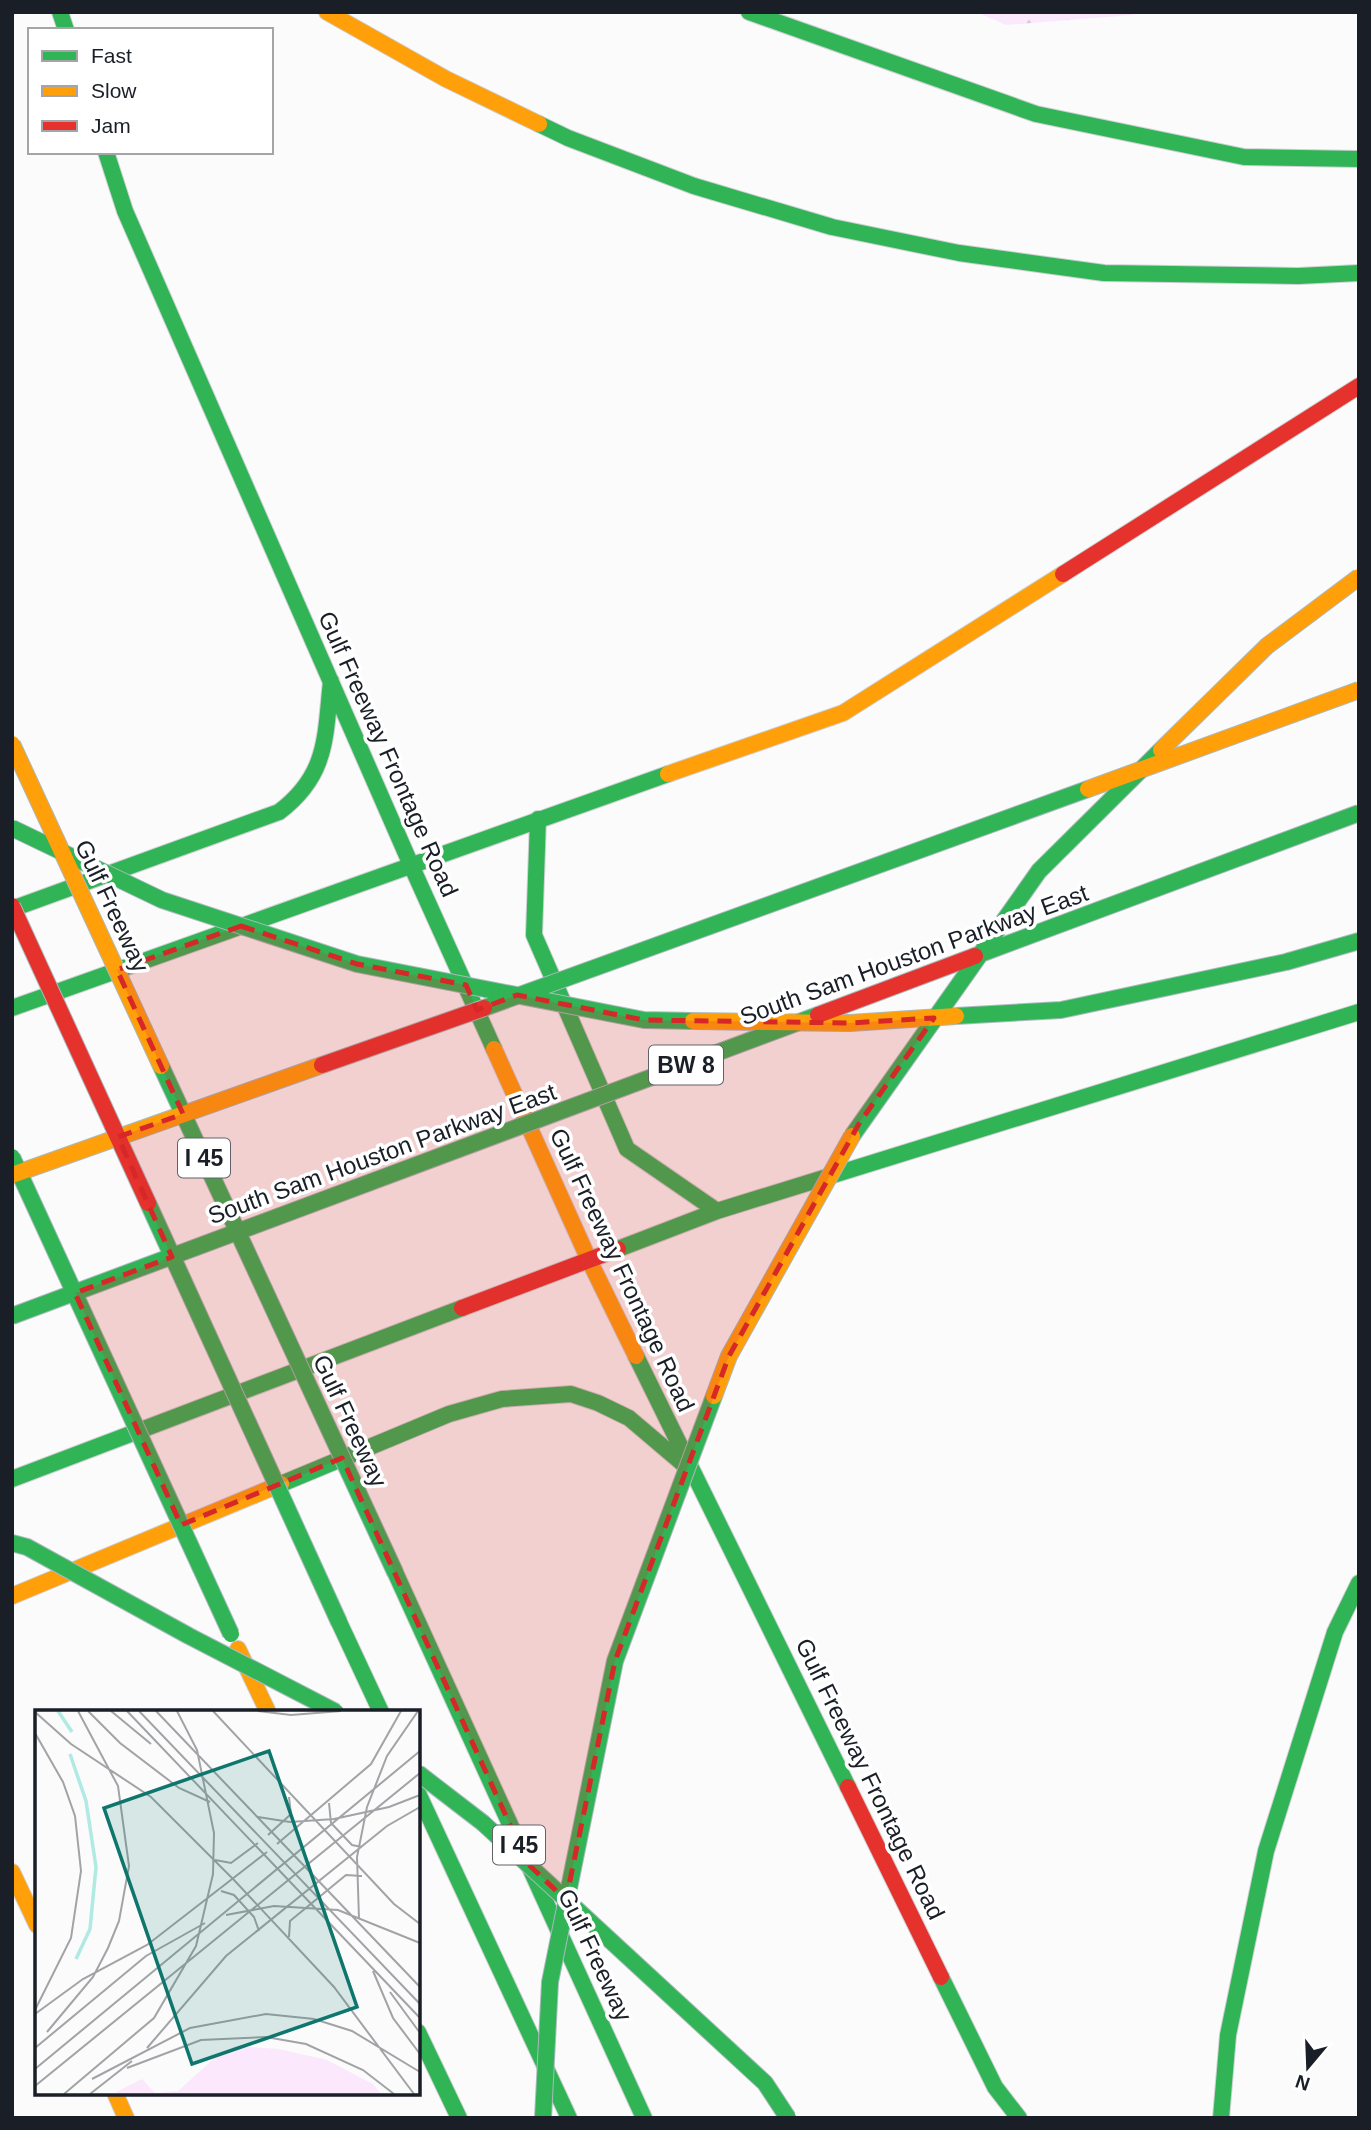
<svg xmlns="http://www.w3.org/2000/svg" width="1371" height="2130" font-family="Arial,sans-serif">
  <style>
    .forest { fill: url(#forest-firs) }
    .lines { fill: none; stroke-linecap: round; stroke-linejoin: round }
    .fast-casing { stroke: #cdd0d4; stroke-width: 18 }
    .slow-casing { stroke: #cdd0d4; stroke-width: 18 }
    .jam-casing { stroke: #cdd0d4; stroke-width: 18 }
    .fast { stroke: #30b455; stroke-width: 16 }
    .slow { stroke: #ff9f0a; stroke-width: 16 }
    .jam { stroke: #e5322d; stroke-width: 16 }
    .fast-bridge-casing { stroke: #aababf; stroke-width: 18; stroke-linecap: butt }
    .slow-bridge-casing { stroke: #aababf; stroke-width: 18; stroke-linecap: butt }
    .jam-bridge-casing { stroke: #aababf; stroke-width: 18; stroke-linecap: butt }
    .fast-bridge { stroke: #30b455; stroke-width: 16 }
    .slow-bridge { stroke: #ff9f0a; stroke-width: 16 }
    .jam-bridge { stroke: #e5322d; stroke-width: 16 }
    .marked { fill: #d62828; fill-opacity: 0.2; stroke: #d62828; stroke-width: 5; stroke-dasharray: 14 9; stroke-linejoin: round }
    .labels { text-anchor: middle; stroke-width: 7; stroke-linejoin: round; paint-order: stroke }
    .shield { fill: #fff; stroke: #5f6268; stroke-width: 2 }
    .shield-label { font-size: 23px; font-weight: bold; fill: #1a1f27 }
    .street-label { font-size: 24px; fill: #1a1f27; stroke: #fff }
    .inset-river { fill: none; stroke: #b0eae3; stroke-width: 3.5 }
    .inset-road { fill: none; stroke: #a1a3a6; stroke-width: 2 }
    .view { fill: #0f766e; fill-opacity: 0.15; stroke: #0f766e; stroke-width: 3.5 }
    .inset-edge { fill: none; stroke: #1a1f27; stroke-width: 3.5 }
  </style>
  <defs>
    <pattern id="forest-firs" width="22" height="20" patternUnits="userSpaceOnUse" patternTransform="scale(1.75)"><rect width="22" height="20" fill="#fbe8fc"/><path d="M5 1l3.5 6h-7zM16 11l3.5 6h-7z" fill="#d7c7d8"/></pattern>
  </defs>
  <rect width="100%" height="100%" fill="#fbfbfb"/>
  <path class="forest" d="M976,12H1137L1132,15L1006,25Z"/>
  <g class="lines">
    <defs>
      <path id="fast" d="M60,12L66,30
        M749,12L1036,114L1244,157L1359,159
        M539,124L568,138L694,186L832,227L959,253L1104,273L1298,276L1359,273
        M106,152L125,211L411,865L494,1049
        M538,819L534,935L627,1149L717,1211
        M12,909L279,812C328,775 325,737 331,681
        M12,1008L668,774
        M618,1249L717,1211L1359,1012
        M636,1356L848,1787
        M12,1479L462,1308
        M281,1484L449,1414L502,1399L571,1394L598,1403L629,1418L682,1463
        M395,1572L644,2118
        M339,1622L381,1712
        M418,1793L569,2118
        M941,1977L995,2087L1019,2118
        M418,2032L459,2118
        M1221,2118L1228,2035L1266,1851L1335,1632L1359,1583"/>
      <path id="slow" d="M327,12L446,79L539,124
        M668,774L843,713L1063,574
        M494,1049L589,1260L636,1356
        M12,1596L281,1484
        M238,1649L268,1712
        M12,1872L37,1925
        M115,2093L126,2118"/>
      <path id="jam" d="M1063,574L1359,386
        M462,1308L618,1249
        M848,1787L941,1977"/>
    </defs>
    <use href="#fast" class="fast-casing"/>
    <use href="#slow" class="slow-casing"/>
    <use href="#jam" class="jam-casing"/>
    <use href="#fast" class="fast"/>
    <use href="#slow" class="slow"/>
    <use href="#jam" class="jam"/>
    <defs>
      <path id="fast-bridge" d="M12,828L162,900L357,964L644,1020L693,1021
        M975,956L1359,813
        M484,1008L1088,789
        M956,1016L1061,1010L1286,962L1359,941
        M161,1066L395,1572
        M852,1136L1039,871L1161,750
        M12,1157L231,1634
        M148,1203L339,1622
        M12,1316L818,1015
        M12,1543L27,1547L189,1636L336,1712
        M418,1773L483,1823L765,2083L788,2118
        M543,2118L550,1982L615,1661L714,1396"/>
      <path id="slow-bridge" d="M12,744L161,1066
        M1161,750L1267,646L1359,577
        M1088,789L1359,690
        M693,1021L850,1023L956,1016
        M12,1175L322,1065
        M714,1396L729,1356L852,1136"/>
      <path id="jam-bridge" d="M12,906L148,1203
        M818,1015L975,956
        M322,1065L484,1008"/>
    </defs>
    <use href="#fast-bridge" class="fast-bridge-casing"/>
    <use href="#slow-bridge" class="slow-bridge-casing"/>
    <use href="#jam-bridge" class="jam-bridge-casing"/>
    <use href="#fast-bridge" class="fast-bridge"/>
    <use href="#slow-bridge" class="slow-bridge"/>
    <use href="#jam-bridge" class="jam-bridge"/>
  </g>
  <path class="marked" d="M241,926L357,964L466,985L477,1010L517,995L644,1020L850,1023L934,1018L860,1122L729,1356L615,1661L566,1900L528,1864L342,1458L181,1525L75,1293L172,1257L118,1137L183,1114L117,970Z"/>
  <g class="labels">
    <g class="shield">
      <rect x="649" y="1045.5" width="74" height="39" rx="5"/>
      <rect x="178" y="1138.5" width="52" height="39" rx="5"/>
      <rect x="493" y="1825.5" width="52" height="39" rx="5"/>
    </g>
    <g class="shield-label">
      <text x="686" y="1073">BW 8</text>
      <text x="204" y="1166">I 45</text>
      <text x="519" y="1853">I 45</text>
    </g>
    <g class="street-label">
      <text transform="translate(388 754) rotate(66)" y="8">Gulf Freeway Frontage Road</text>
      <text transform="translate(112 906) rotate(65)" y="8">Gulf Freeway</text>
      <text transform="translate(914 955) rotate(-20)" y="8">South Sam Houston Parkway East</text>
      <text transform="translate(382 1154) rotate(-20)" y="8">South Sam Houston Parkway East</text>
      <text transform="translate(622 1270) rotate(65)" y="8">Gulf Freeway Frontage Road</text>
      <text transform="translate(350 1421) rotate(65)" y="8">Gulf Freeway</text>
      <text transform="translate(870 1779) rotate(64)" y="8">Gulf Freeway Frontage Road</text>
      <text transform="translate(595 1955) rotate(65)" y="8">Gulf Freeway</text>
    </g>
  </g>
  <g transform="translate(35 1710)">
    <rect width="385" height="385" fill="#fbfbfb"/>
    <path d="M200,336L244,339L292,350L338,374L346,384H82L81,382L107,369L120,383L143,381L185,343Z" fill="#fbe8fc"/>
    <path class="inset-river" d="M23,1L37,22M35,44L51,91L61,157L55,219L41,249"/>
    <path class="inset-road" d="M53,1L85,33L144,78L175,92M76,1L116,34M92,1L385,308M104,1L385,294M121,1L385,277M178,1L359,194L385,214M223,1L256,5L306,1M0,2L36,34L116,87L199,170L299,277L379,384M0,23L28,72L40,106L46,161L36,228L0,300M294,93L296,113L317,135L327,137M223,107L255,112L299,109L354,97L385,85M233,125L256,104L254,87M242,134L336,54L366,1M180,150L196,153L223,133M186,181L199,185L219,207L224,221M191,205L239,196L303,200L385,233M324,209L322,147L332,97L352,46L383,1M254,227L255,211L311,165L327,166M338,261L358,308L385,344M355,282L385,323M0,304L48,269L112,235L232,142M12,322L58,267L73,238L84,211L94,156L83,76L43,1M0,338L111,246L170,213M112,338L191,246L352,116L385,97M92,358L166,330L231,327L271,334L328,360L359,384M0,359L385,41M57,369L155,318L231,304L279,309L317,321L385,362M0,376L385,63M29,384L119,308L161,236L178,164L179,123L162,40L142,1M55,384L97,351"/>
    <path class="view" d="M234,41L322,297L157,354L69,98Z"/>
    <rect width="385" height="385" class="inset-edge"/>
  </g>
  <rect width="1371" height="2130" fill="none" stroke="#1a1f27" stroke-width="28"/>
  <rect x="28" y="28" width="245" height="126" fill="#ffffff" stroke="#a3a5a9" stroke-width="2"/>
  <rect x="42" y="51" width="35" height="10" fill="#30b455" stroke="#a3a5a9" stroke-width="2"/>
  <text x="91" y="63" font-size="21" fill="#1a1f27">Fast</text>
  <rect x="42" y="86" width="35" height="10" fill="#ff9f0a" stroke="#a3a5a9" stroke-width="2"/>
  <text x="91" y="98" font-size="21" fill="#1a1f27">Slow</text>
  <rect x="42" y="121" width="35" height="10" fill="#e5322d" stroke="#a3a5a9" stroke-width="2"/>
  <text x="91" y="133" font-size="21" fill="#1a1f27">Jam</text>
  <g transform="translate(1308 2067) rotate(199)" stroke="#ffffff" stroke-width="5" paint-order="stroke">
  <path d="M0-5L12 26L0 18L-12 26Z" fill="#1a1f27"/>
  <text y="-10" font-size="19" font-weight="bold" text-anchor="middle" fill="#1a1f27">N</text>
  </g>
</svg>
